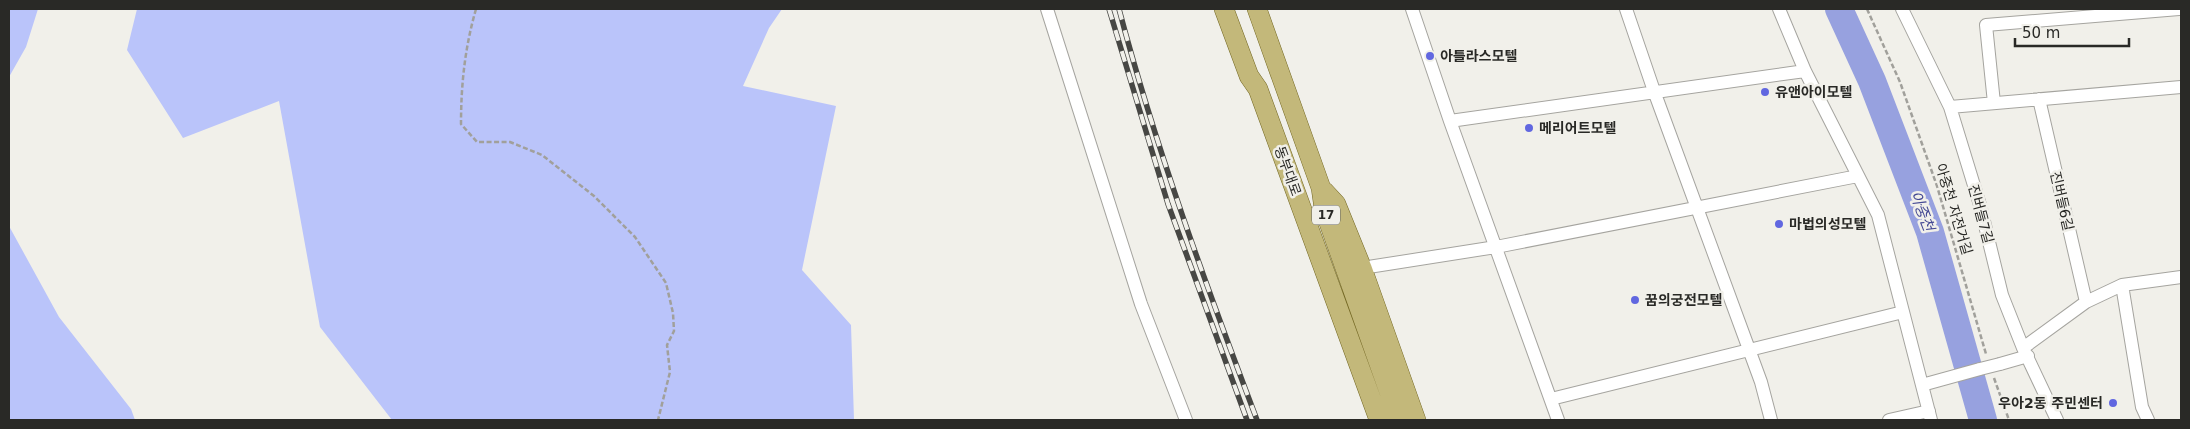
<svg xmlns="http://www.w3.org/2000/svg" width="2190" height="429" font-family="'DejaVu Sans','Noto Sans KR',sans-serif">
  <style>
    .green { fill: #bac4fa }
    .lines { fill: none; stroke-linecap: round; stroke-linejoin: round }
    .river { stroke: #97a1df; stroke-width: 28 }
    .street-casing { stroke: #a5a49f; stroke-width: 14 }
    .primary-casing { stroke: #736723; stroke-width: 20 }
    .path { stroke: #a1a09b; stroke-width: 2.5; stroke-dasharray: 5 2.5; stroke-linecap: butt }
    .street { stroke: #fff; stroke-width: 12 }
    .primary { stroke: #c3b87a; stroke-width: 19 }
    .rail-casing { stroke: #474744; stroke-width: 5.5 }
    .rail { stroke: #f1f0ea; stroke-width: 4; stroke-dasharray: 11; stroke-linecap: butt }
    .street-bridge-casing { stroke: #a5a49f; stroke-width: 14; stroke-linecap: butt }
    .street-bridge { stroke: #fff; stroke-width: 12 }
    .poi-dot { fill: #6167e0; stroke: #f1f0ea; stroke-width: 2 }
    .labels { text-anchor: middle; stroke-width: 5; stroke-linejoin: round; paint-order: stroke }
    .shield { fill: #f1f0ea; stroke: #656561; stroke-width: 1 }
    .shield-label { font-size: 12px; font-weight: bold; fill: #292926 }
    .poi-label { font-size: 14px; font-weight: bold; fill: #292926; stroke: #f1f0ea; text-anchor: start }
    .street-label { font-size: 14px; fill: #292926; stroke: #f1f0ea }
    .water-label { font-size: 15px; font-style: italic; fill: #434893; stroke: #f1f0ea }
  </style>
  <rect width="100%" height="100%" fill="#f1f0ea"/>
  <path class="green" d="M9,9H38L26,47L9,77Z
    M137,9H782L769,28L743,86L836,106L802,270L851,325L854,420H392L320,327L279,101L183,138L127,50Z
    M9,226L59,317L131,409L135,420H9Z"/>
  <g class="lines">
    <path class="river" d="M1839,9L1872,81L1930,232L1983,420"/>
    <defs>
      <path id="street" d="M1047,9L1141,304L1186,420
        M1412,9L1450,121L1558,420
        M1626,9L1654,91L1761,382L1771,420
        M1779,9L1805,71L1878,215L1931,420
        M1902,9L1950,107L1980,205L2002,295L2023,348L2057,420
        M2039,99L2086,302
        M1994,103L1986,25L2179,9
        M1950,107L2181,87
        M1450,121L1805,71
        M1362,268L1496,247L1858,176
        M2122,285L2142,407L2148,420
        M2023,348L2086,302L2122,285L2181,277
        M2000,364L2028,356
        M1922,385L1980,369
        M1551,399L1903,312
        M1889,420L1929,411"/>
      <path id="primary" d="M1224,9L1249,76L1258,89L1379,420
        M1257,9L1321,188L1324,209L1399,420
        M1324,191L1336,204L1362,268L1416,420"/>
    </defs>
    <use href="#street" class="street-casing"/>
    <use href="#primary" class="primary-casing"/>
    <path class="path" d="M476,9C465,47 461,84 461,124L477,142H510L542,155L594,196L635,237L666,283L673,313L674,331L667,345L670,372L658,420
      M1867,9L1900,82L1937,186L1986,354
      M1994,378L2009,420"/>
    <use href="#street" class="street"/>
    <use href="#primary" class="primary"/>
    <defs>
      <path id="rail" d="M1109,9L1168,204L1247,420
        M1119,9C1156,149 1206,285 1257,420"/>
    </defs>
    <use href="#rail" class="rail-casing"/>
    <use href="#rail" class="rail"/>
    <defs>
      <path id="street-bridge" d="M1980,369L2000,364"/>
    </defs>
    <use href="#street-bridge" class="street-bridge-casing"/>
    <use href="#street-bridge" class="street-bridge"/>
  </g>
  <g class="poi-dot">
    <circle cx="1430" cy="56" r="5"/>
    <circle cx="1765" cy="92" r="5"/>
    <circle cx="1529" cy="128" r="5"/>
    <circle cx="1779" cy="224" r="5"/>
    <circle cx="1635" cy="300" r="5"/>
    <circle cx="2113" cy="403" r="5"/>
  </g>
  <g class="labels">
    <rect class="shield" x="1312" y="205.5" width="28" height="19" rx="4"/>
    <g class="shield-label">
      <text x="1326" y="219">17</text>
    </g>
    <g class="poi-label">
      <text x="1440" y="61">아틀라스모텔</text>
      <text x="1775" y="97">유앤아이모텔</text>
      <text x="1539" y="133">메리어트모텔</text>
      <text x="1789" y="229">마법의성모텔</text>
      <text x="1645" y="305">꿈의궁전모텔</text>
      <text x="2103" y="408" text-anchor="end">우아2동 주민센터</text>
    </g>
    <g class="street-label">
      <text transform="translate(1288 171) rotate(70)" y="5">동부대로</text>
      <text transform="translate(2062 201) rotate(77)" y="5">진버들6길</text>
      <text transform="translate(1954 209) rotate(73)" y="5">아중천 자전거길</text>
      <text transform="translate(1981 214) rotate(75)" y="5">진버들7길</text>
    </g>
    <g class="water-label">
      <text transform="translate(1922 211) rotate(69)" y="5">아중천</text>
    </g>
  </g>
  <rect width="2190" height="429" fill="none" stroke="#292926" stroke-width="20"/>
  <path d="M2015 38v8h114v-8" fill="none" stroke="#292926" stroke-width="2.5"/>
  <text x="2022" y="38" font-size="15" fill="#292926" stroke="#f1f0ea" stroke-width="4" paint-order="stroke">50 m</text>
</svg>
